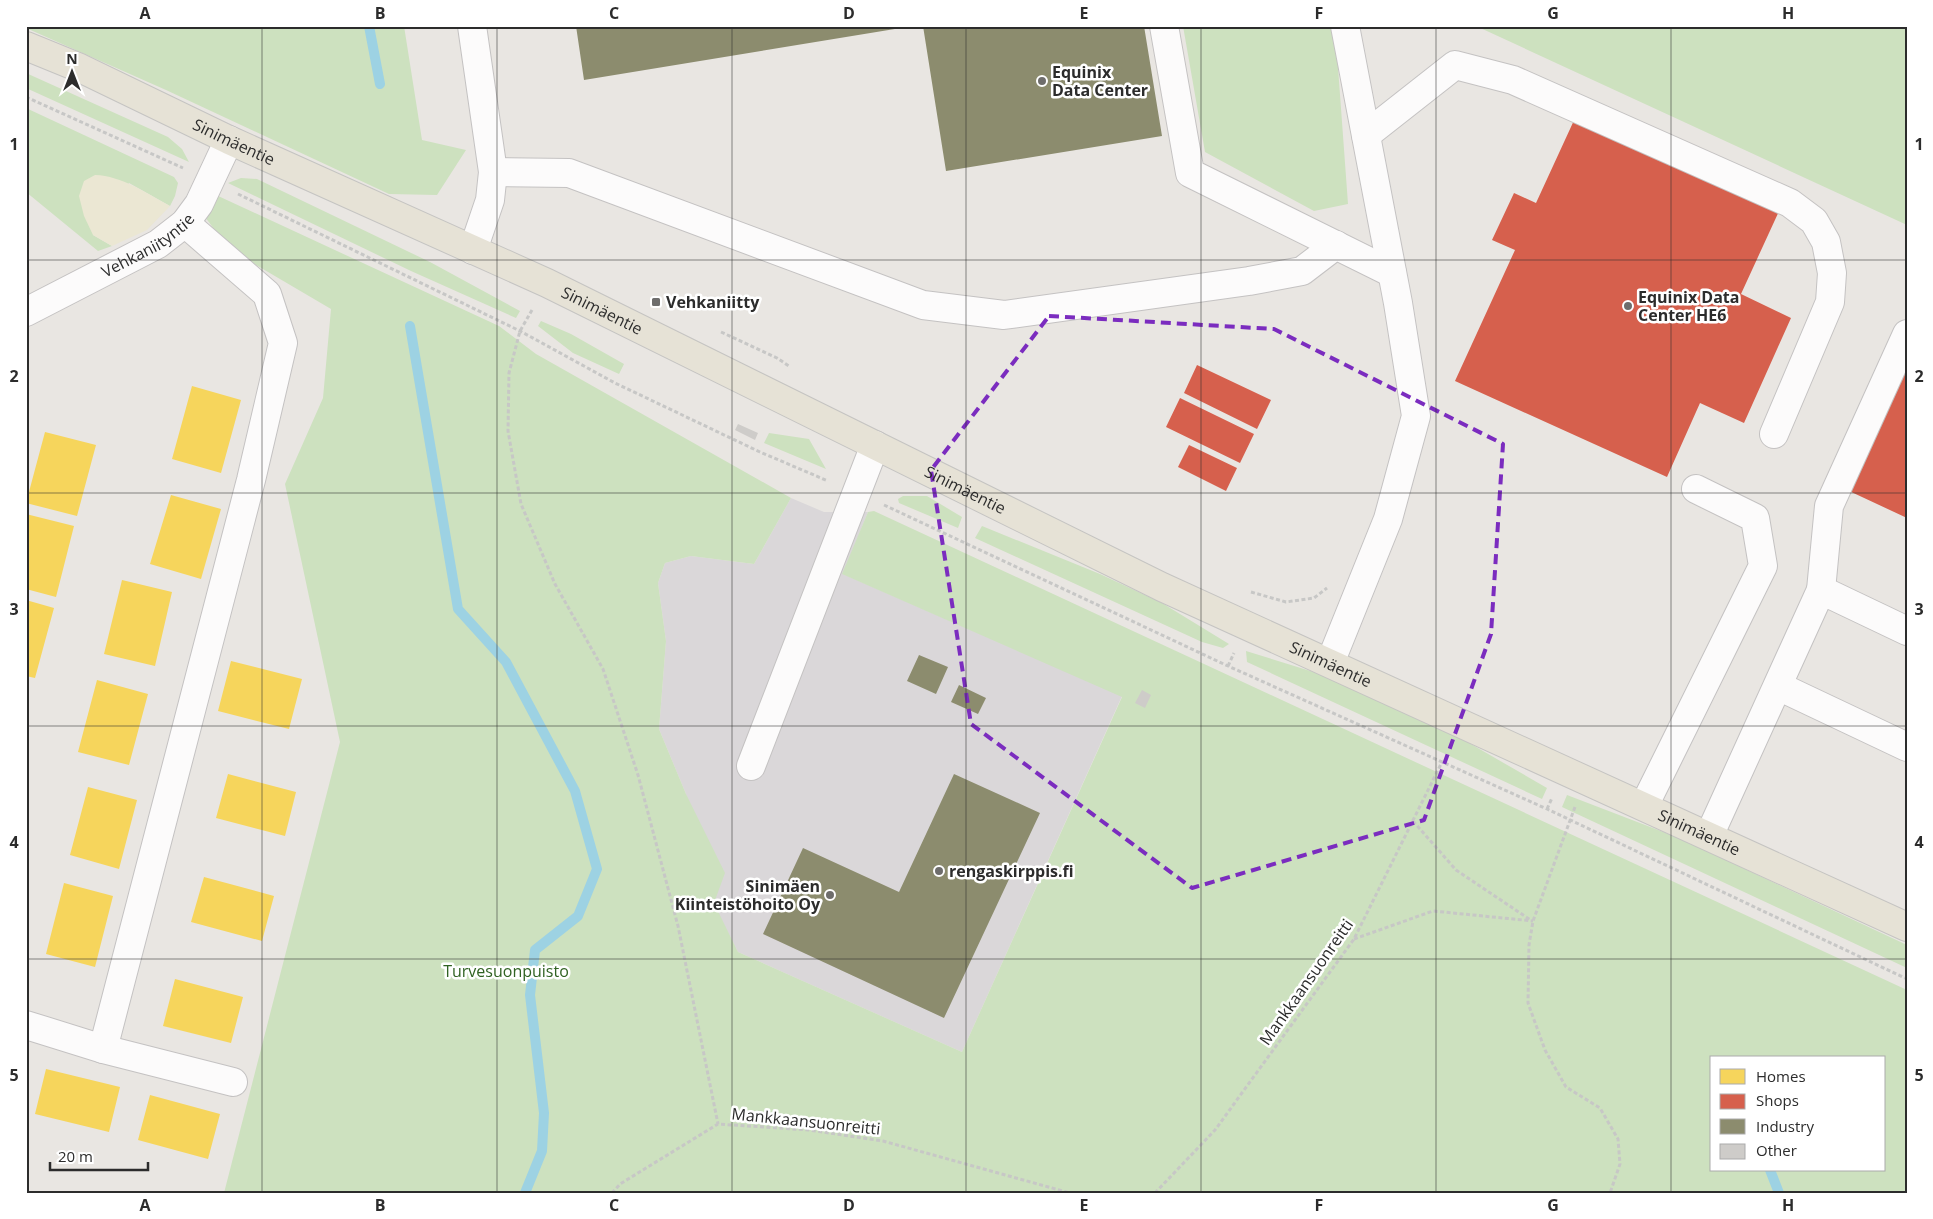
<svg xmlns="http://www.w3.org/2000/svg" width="1933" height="1219" font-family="'Open Sans',sans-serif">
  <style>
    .industrial { fill: #dad7d9 }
    .green { fill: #cde1bf; fill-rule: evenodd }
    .sand { fill: #ebe7d3 }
    .homes { fill: #f6d55c }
    .shops { fill: #d6604d }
    .industry { fill: #8c8c6e }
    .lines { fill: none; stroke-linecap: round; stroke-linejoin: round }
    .stream { stroke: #9dd2e3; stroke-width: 10 }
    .building { fill: #ceccc9 }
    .minor-casing { stroke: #c4c2c2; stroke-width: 30 }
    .major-casing { stroke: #c5c4c2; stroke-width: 30 }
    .path { stroke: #c7c7c6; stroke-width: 3; stroke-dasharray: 4 2.5; stroke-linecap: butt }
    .minor { stroke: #fcfbfb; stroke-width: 28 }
    .major { stroke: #e6e2d6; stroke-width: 28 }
    .marked { fill: none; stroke: #7b2cbf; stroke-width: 4; stroke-dasharray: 10 6; stroke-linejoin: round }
    .grid { fill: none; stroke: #2c2c2c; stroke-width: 1; stroke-opacity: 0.55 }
    .poi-dot { fill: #6e6d6c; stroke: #fff; stroke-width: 2 }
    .labels { text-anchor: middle; stroke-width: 5; stroke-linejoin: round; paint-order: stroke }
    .poi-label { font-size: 16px; font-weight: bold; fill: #2c2c2c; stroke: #fff; text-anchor: start }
    .street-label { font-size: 16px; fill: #2c2c2c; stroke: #fff }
    .park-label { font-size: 16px; fill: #306222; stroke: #fff }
    .neatline { fill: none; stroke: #2c2c2c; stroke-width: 2 }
    .grid-label { font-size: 16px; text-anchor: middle; font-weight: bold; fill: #2c2c2c }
  </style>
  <rect width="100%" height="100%" fill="#e9e6e2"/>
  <path class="industrial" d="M791,498L824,512H868L843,574L1122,696L962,1052L738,952L713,903L686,794L659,729L666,641L658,583L665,563L691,556L754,564Z"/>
  <path class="green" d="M26,26H404L422,140L466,150L437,195L389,194L166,90L26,28Z
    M1183,26H1332L1336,40L1348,204L1314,211L1205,152Z
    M1476,26H1907V225Z
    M26,73L168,137L182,149L189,162L26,88Z
    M26,108L174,177L178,183L175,196L170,206L129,183L93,235L112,246L98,251L26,192Z
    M241,178L257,179L430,262L520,311L516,318L411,271L228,183Z
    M216,195L499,326L536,354L791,498L754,564L691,556L665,563L658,583L666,641L659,729L686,794L725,873L714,903L738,952L962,1052L1122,697L842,574L868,512L874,511L1907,990V1193H224L340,742L285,484L323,398L331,309L229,249L205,217ZM1712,1058H1884V1170H1712Z
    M541,321L571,334L624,364L619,374L573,353L538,326Z
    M769,433L809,439L826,469L764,443Z
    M903,496H927L962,517L958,528L899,503L898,499Z
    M982,526L1100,574L1162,603L1229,644L1223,648L1202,642L975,538Z
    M1246,651L1333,678L1438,725L1547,788L1542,799L1247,662Z
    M1567,795L1679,838L1907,945V968L1562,807Z"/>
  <path class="sand" d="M95,175C122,176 146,193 170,206L147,230L112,246L93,235L84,216L79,196L84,181Z"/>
  <path class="homes" d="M192,386L241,400L221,473L172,459Z
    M45,432L96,445L77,516L26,503Z
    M171,495L221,509L201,579L150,564Z
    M26,514L74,526L56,597L26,589Z
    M122,580L172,592L155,666L104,654Z
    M26,600L54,608L35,678L26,676Z
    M231,661L302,679L289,729L218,711Z
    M97,680L148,694L129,765L78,752Z
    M228,774L296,792L285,836L216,818Z
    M88,787L137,800L119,869L70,855Z
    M204,877L274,896L262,941L191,922Z
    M64,883L113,896L95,967L46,954Z
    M175,979L243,997L231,1043L163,1026Z
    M46,1069L120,1087L109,1132L35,1114Z
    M150,1095L220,1114L208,1159L138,1140Z"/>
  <path class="shops" d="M1576,116L1780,209L1741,294L1791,318L1744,423L1700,403L1667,477L1455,381L1515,250L1492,240L1514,193L1536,203Z
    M1907,364V518L1847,490Z
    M1197,365L1271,400L1257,429L1184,393Z
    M1180,398L1254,434L1240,463L1166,427Z
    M1189,445L1237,468L1226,491L1178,467Z"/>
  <path class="industry" d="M576,26H907V27L584,80Z
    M923,26H1144L1162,136L946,171Z
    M919,655L948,667L936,694L907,681Z
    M959,685L986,698L978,714L951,702Z
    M954,774L1040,813L944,1018L763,934L803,848L899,892Z"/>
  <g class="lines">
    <path class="stream" d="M369,26L380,84
      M410,326L458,609L506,662L575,791L597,869L578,916L535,950L530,995L544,1113L542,1151L525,1193
      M1770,1170L1779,1193"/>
  </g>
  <path class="building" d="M738,424L758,433L755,440L735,430Z
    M1142,690L1151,695L1145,708L1135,703Z"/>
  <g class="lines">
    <defs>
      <g id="minor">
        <path d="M472,26L493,172L490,200L473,250"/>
        <path d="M1164,26L1190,173L1392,273"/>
        <path d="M1366,135L1455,65L1513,80L1790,203L1814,221L1826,242L1832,273L1830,302L1774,434"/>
        <path d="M493,172L569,173L923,305L1004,315L1249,281L1302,271L1336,245"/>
        <path id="s1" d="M26,312L158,244L185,223L199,204L229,140"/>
        <path d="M1821,590L1829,506L1907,334"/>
        <path d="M1330,663L1388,519L1416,416L1398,303L1345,26"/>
        <path d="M1778,686L1907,747"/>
        <path d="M751,766L875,445"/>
        <path d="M1644,806L1763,566L1755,518L1696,489"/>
        <path d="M1709,836L1821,590L1907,631"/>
        <path d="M26,1025L103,1049L233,1082"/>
        <path d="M103,1049L251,480L283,343L267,294L185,223"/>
      </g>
      <g id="major">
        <path id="s2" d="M26,46L80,68L229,140L547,283L1162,587L1907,927"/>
      </g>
    </defs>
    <use href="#minor" class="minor-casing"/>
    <use href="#major" class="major-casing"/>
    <path class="path" d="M26,97L183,168
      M238,194L520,331L615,383L760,452L828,481
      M532,310L520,331L509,373L508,431L521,504L555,584L603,669L638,775L678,926L718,1124
      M721,332L777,358L789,366
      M884,505L1228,666L1547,809L1907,979
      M1251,592L1286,602L1314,598L1327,588
      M1228,666L1234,653
      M1575,807L1533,921L1529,945L1528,1003L1545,1050L1566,1087L1600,1108L1618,1139L1620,1164L1610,1193
      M1547,809L1552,798
      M1413,821L1456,870L1532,921
      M1354,939L1433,911L1533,921
      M612,1193L620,1184L718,1124L809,1130L883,1141L1070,1193
      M1155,1193L1215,1130L1354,939L1442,762"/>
    <use href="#minor" class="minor"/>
    <use href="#major" class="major"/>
  </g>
  <path class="marked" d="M1049,316L1274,329L1503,444L1491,634L1424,820L1192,888L971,724L931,470Z"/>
  <path class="grid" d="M262,26V1193M497,26V1193M732,26V1193M966,26V1193M1201,26V1193M1436,26V1193M1671,26V1193M26,260H1907M26,493H1907M26,726H1907M26,959H1907"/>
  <g class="poi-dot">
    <circle cx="1042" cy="81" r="5"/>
    <rect x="651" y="297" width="10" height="10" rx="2.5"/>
    <circle cx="1628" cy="306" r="5"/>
    <circle cx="939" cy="871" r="5"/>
    <circle cx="830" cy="895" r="5"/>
  </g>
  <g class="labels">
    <g class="poi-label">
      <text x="1052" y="78">Equinix<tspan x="1052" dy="18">Data Center</tspan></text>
      <text x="1638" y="303">Equinix Data<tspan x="1638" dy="18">Center HE6</tspan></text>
      <text x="666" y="308">Vehkaniitty</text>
      <text x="949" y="877">rengaskirppis.fi</text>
      <text x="820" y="892" text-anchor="end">Sinimäen<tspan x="820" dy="18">Kiinteistöhoito Oy</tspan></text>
    </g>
    <g class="street-label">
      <text dy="6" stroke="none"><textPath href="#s2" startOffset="229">Sinimäentie</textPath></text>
      <text dy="6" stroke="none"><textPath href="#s1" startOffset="139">Vehkaniityntie</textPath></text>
      <text dy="6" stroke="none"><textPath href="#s2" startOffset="634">Sinimäentie</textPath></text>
      <text dy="6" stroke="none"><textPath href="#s2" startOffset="1039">Sinimäentie</textPath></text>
      <text dy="6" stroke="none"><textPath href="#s2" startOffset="1444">Sinimäentie</textPath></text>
      <text dy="6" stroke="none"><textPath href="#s2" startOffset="1849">Sinimäentie</textPath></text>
      <text transform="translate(1306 982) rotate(-55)" y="6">Mankkaansuonreitti</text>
      <text transform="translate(806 1121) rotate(6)" y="6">Mankkaansuonreitti</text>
    </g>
    <g class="park-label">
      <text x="506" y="977">Turvesuonpuisto</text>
    </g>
  </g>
  <rect width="1933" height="1219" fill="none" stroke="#ffffff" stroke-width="55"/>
  <rect x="1710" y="1056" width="175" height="115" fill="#ffffff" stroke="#ababab"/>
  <rect x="1720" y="1069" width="25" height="15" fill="#f6d55c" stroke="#ababab"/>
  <text x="1756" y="1082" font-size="15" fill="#2c2c2c">Homes</text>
  <rect x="1720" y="1094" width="25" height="15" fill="#d6604d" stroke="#ababab"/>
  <text x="1756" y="1106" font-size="15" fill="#2c2c2c">Shops</text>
  <rect x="1720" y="1119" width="25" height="15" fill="#8c8c6e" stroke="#ababab"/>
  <text x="1756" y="1132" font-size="15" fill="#2c2c2c">Industry</text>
  <rect x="1720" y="1144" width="25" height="15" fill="#ceccc9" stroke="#ababab"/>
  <text x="1756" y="1156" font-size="15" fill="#2c2c2c">Other</text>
  <g transform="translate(72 72)" stroke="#ffffff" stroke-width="4" paint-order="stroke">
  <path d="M0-4L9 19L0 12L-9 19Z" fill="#2c2c2c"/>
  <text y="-8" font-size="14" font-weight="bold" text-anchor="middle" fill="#2c2c2c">N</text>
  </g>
  <path d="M50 1162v8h98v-8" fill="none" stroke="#2c2c2c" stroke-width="2.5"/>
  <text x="58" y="1162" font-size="15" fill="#2c2c2c" stroke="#ffffff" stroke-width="4" paint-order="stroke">20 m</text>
  <rect x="28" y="28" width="1878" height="1164" class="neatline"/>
  <g class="grid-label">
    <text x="145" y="19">A</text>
    <text x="380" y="19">B</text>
    <text x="614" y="19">C</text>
    <text x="849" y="19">D</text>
    <text x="1084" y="19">E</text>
    <text x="1319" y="19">F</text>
    <text x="1553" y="19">G</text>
    <text x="1788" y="19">H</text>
    <text x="14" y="150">1</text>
    <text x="1919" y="150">1</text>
    <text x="14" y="382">2</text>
    <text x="1919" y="382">2</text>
    <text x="14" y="615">3</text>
    <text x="1919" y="615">3</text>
    <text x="14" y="848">4</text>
    <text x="1919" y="848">4</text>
    <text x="14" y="1081">5</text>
    <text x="1919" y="1081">5</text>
    <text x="145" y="1211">A</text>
    <text x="380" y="1211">B</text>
    <text x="614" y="1211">C</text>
    <text x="849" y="1211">D</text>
    <text x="1084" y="1211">E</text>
    <text x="1319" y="1211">F</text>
    <text x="1553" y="1211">G</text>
    <text x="1788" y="1211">H</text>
  </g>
</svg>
